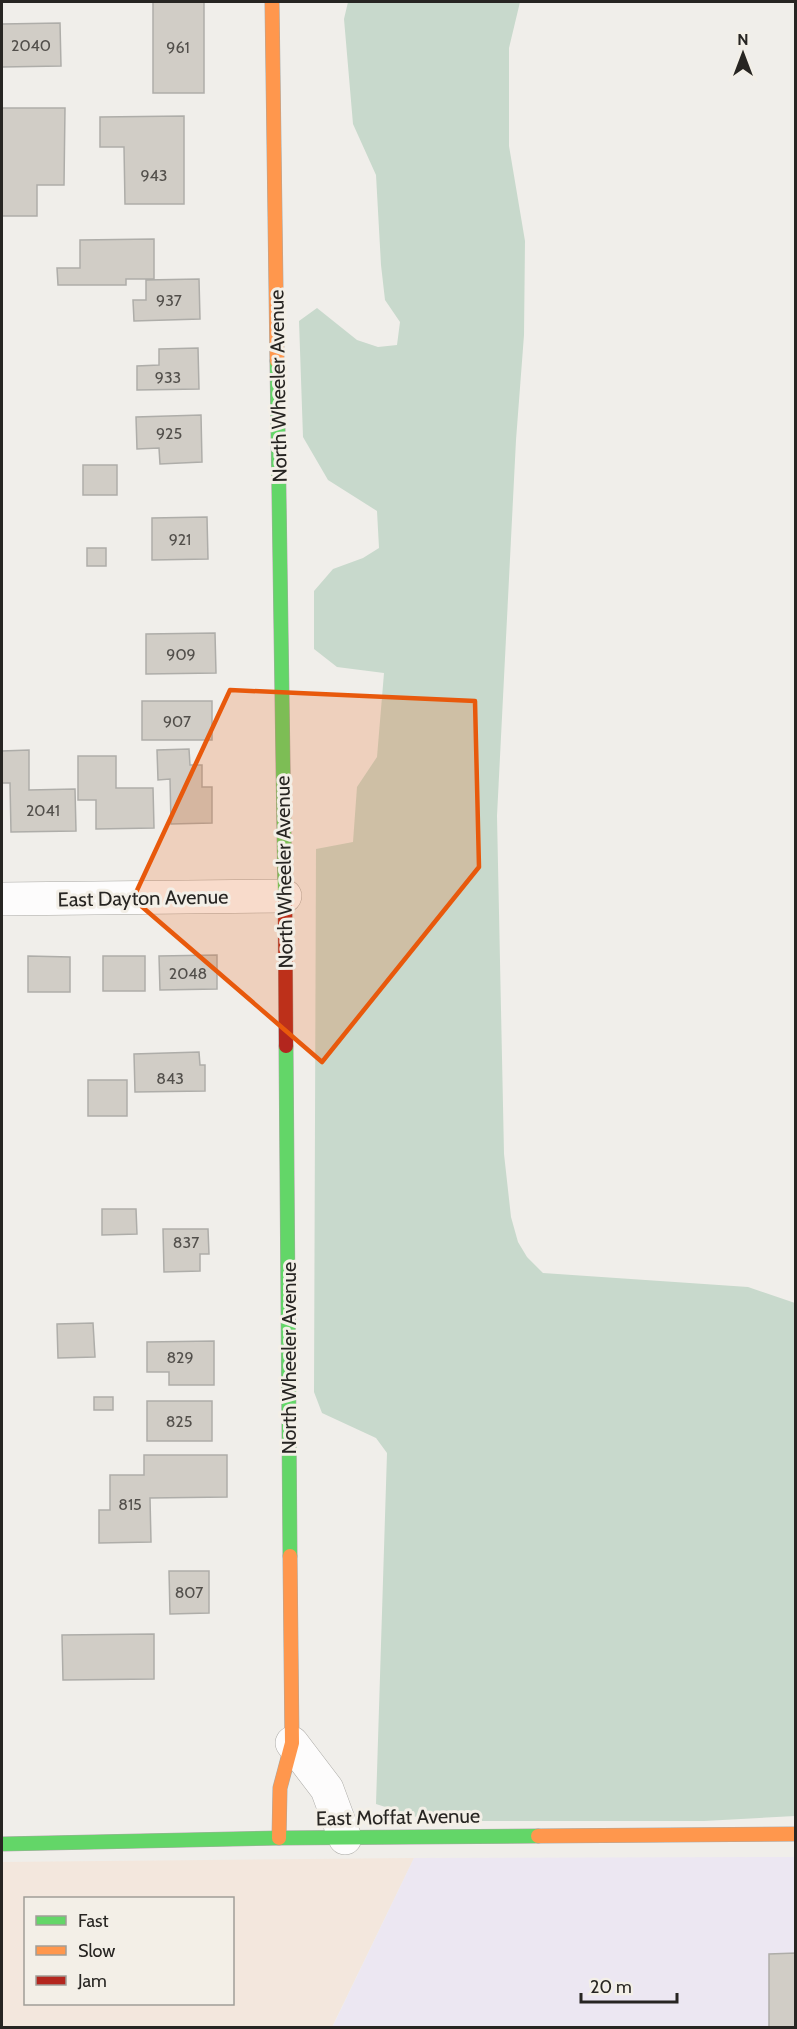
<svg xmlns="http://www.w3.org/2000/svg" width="797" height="2029" font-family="Cabin,sans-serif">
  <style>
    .commercial { fill: #f3e7dd; fill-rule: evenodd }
    .industrial { fill: #ece7f2 }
    .forest { fill: #c8d9cc }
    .building { fill: #d1cdc6; stroke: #aeada9; stroke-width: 1.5 }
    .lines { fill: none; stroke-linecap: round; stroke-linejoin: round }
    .street-casing { stroke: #a9a8a4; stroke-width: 34 }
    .fast-casing { stroke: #a9a8a4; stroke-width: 15 }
    .slow-casing { stroke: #a9a8a4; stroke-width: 15 }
    .jam-casing { stroke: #a9a8a4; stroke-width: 15 }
    .street { stroke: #fdfcfc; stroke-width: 33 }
    .fast { stroke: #63d668; stroke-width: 14 }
    .slow { stroke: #ff974d; stroke-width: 14 }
    .jam { stroke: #b3261e; stroke-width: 14 }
    .marked { fill: #e8590c; fill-opacity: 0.2; stroke: #e8590c; stroke-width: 4.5; stroke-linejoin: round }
    .labels { text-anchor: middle; stroke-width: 6; stroke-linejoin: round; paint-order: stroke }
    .number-label { font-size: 16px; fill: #524f4b }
    .street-label { font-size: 20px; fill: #272522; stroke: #f3efe7 }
  </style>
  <rect width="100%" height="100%" fill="#f0eeea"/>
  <path class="commercial" d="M414,1858L332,2027H2V1862ZM26,1898H232V2004H26Z"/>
  <path class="industrial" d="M795,1857V2027L332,2028L414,1858Z"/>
  <path class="forest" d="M348,2H520L509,48V146L525,241L524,335L516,440L497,816L504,1154L511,1217L518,1242L527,1257L543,1273L748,1287L795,1303V1816L704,1821H429L376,1804L387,1453L376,1438L322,1413L314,1392L316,849L353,842L357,787L377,757L384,673L337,667L314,649V591L333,569L363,558L379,548L377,511L328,480L303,437L299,321L317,308L357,340L378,347L397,345L400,322L385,300L381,265L376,175L353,124L344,19Z"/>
  <path class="building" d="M153,2H204V93H153Z
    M60,23L61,66L2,67V24Z
    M2,108H65L64,185H37V216H2Z
    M184,116V204H125L124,147H100V117Z
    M154,239V279H126V285H58L57,268H80V240Z
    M199,279L200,319L134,321L133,300H146V280Z
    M198,348L199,389L137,390V366L159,365V349Z
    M201,415L202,462L160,464L159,448L137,449L136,417Z
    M83,465H117V495H83Z
    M207,517L208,559L152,560V518Z
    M87,548H106V566H87Z
    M215,633L216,673L146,674V634Z
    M142,701H212V740H142Z
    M189,749L190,765H202V787H212V823L171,824L170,779L158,780L157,750Z
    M29,750V790L75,789L76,831L11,832L10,783H2V751Z
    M78,756H116V788H153L154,828L96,829V800H78Z
    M217,955V989L160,990L159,956Z
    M28,956L70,957V992H28Z
    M103,956H145V991H103Z
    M199,1052L200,1065H205V1091L135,1092L134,1054Z
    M88,1080H127V1116H88Z
    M102,1209H136L137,1234L102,1235Z
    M163,1229H208L209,1254H200V1271L164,1272Z
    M93,1323L95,1357L58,1358L57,1324Z
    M214,1341V1385H169V1372H147V1342Z
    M94,1397H113V1410H94Z
    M147,1401H212V1441H147Z
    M144,1455H227V1497L150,1498L151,1542L99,1543V1510H110V1475H144Z
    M169,1571H209V1613L170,1614Z
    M154,1634V1679L63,1680L62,1635Z
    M796,1953V2028H769V1954Z"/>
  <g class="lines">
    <defs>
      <path id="street" d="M2,899L285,896
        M292,1743L327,1789L345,1838"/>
      <path id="fast" d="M277,361L285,898
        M286,1046L290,1556
        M2,1844L279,1838L538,1836"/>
      <path id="slow" d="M272,2L277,361
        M538,1836L796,1834
        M279,1838L280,1788L292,1743L290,1556"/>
      <path id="jam" d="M285,898L286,1046"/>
    </defs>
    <use href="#street" class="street-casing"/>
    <use href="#fast" class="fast-casing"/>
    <use href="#slow" class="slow-casing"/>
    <use href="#jam" class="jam-casing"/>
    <use href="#street" class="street"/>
    <use href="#fast" class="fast"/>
    <use href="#slow" class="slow"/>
    <use href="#jam" class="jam"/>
  </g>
  <path class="marked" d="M230,690L475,701L479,867L322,1062L133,899Z"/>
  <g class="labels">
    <g class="number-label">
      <text x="31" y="51">2040</text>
      <text x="178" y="53">961</text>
      <text x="154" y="181">943</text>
      <text x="169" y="306">937</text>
      <text x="168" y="383">933</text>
      <text x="169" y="439">925</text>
      <text x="180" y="545">921</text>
      <text x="181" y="660">909</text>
      <text x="177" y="727">907</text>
      <text x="43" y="816">2041</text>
      <text x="188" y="979">2048</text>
      <text x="170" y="1084">843</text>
      <text x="186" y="1248">837</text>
      <text x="180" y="1363">829</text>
      <text x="179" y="1427">825</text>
      <text x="130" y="1510">815</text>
      <text x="189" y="1598">807</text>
    </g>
    <g class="street-label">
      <text transform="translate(278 386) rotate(-91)" y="7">North Wheeler Avenue</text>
      <text transform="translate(284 872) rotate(-91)" y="7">North Wheeler Avenue</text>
      <text transform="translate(143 898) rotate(-1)" y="7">East Dayton Avenue</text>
      <text transform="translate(289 1358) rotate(-90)" y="7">North Wheeler Avenue</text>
      <text transform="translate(398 1817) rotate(-1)" y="7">East Moffat Avenue</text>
    </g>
  </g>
  <rect width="797" height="2029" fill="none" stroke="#272522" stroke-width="6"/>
  <rect x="24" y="1897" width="210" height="108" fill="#f3efe7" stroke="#a19e98" stroke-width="1.5"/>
  <rect x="36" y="1916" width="30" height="9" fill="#63d668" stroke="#a19e98" stroke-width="1.5"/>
  <text x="78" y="1927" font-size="18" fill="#272522">Fast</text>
  <rect x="36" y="1946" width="30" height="9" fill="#ff974d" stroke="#a19e98" stroke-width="1.5"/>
  <text x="78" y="1957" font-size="18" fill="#272522">Slow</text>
  <rect x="36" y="1976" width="30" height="9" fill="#b3261e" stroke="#a19e98" stroke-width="1.5"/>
  <text x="78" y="1987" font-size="18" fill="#272522">Jam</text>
  <g transform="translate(743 54)" stroke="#f3efe7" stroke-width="4.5" paint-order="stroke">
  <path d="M0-4.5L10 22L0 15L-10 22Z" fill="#272522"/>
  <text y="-9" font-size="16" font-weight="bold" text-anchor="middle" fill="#272522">N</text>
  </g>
  <path d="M581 1993v9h96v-9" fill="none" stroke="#272522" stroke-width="3"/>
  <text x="590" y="1993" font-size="18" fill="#272522" stroke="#f3efe7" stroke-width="4.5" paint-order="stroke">20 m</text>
</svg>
